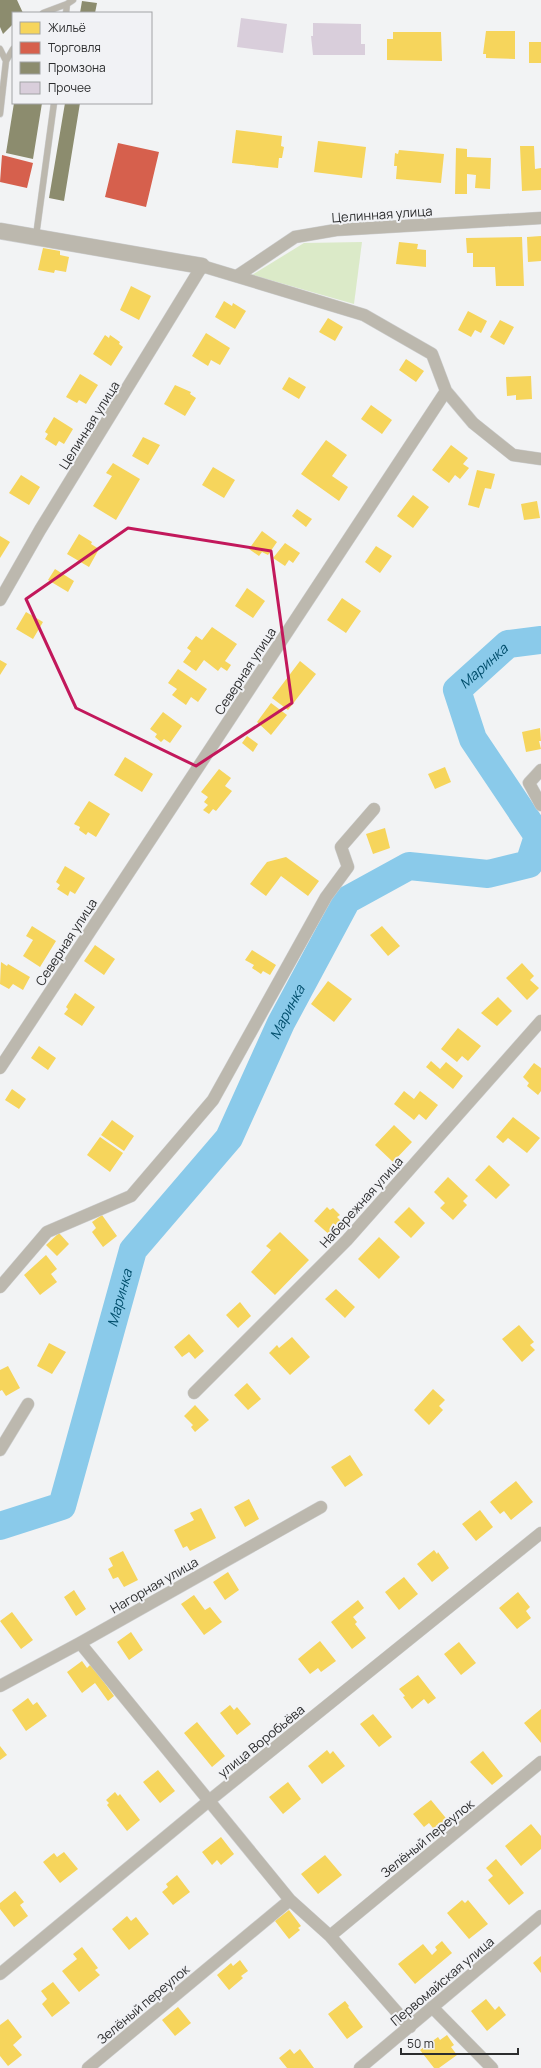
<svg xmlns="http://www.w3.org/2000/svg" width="541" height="2068" font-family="Manrope,sans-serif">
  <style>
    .green { fill: #dbeac8 }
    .homes { fill: #f6d55c }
    .shops { fill: #d6604d }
    .industry { fill: #8c8c6e }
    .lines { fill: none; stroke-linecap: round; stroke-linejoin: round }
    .river { stroke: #8acaea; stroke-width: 28 }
    .building { fill: #d9cedb }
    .service-casing { stroke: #cecfd0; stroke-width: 7 }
    .minor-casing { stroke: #cecfd0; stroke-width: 13 }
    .tertiary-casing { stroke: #cecfd0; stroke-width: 17 }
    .service { stroke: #bcb8ae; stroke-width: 6 }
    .minor { stroke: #bcb8ae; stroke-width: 12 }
    .tertiary { stroke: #bcb8ae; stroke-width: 16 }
    .marked { fill: none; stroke: #c2185b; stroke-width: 3; stroke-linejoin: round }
    .labels { text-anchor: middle; stroke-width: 4; stroke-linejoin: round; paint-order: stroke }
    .street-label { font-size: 13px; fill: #2c2d2e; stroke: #f1f2f5 }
    .water-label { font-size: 14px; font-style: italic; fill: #004e6c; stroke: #f1f2f5 }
  </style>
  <rect width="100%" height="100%" fill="#f2f3f4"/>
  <path class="green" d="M362,242L354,304L252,275L304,243Z"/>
  <path class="homes" d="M486,31H515V59L486,58V54H483Z
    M393,32H441L442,61L387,60V39H393Z
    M529,42H541V63H529Z
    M236,130L282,136L281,146L284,147L282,158H279L278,168L232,163Z
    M318,141L366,147L362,178L314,172Z
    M520,146H534L535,169L541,168V190L522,191Z
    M456,148L467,149V157L491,158L490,189L475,188L476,175L467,174V194H455Z
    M399,150L444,154L441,183L396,179L397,166H394L395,153L398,154Z
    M541,236V261L528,262L527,237Z
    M522,237L524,286H496L495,267H473V253H467L466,238Z
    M399,242L418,244L417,249L426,250V267L396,264Z
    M43,248L60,251V255L69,257L66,272L55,270L54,273L38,270Z
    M131,286L151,296L139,320L120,310Z
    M224,301L232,306L233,303L246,311L235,329L215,317Z
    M468,311L487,321L481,333L475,330L471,337L458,330Z
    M328,318L343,327L335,341L319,332Z
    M500,320L514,327L504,345L490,337Z
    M206,333L230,348L220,365L211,360L208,366L192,356Z
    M105,335L109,338L110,335L120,342L119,344L123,347L111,366L93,354Z
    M406,359L424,371L416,382L399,370Z
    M80,374L98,385L86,404L79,400L77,403L66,397Z
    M531,376L532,399L516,400V395L507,396L506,377Z
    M289,377L306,387L299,399L282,389Z
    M175,385L191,392L190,394L196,398L185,416L164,404Z
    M371,405L392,420L382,434L361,419Z
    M54,417L73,429L64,444L59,441L56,446L45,439L48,434L45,432Z
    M143,437L160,445L148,465L132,456Z
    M326,440L347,455L332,476L348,487L339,501L301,474Z
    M451,445L468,458L463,464L469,468L460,479L455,475L449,483L432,470Z
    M113,463L140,479L116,520L93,506L112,476L106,473Z
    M213,467L235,480L224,498L202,485Z
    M477,470L495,474L491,489L485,488L479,508L468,505Z
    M21,475L40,487L29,505L9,493Z
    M413,495L429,507L413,528L397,516Z
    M537,501L540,518L524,520L521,504Z
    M297,509L312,519L306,527L292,516Z
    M262,531L277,542L268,555L262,552L259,556L249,549Z
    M79,534L92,542L91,544L99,549L89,567L67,554Z
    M0,536L10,542L0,558Z
    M285,543L300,553L293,563L289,560L285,566L273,558Z
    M376,546L392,556L380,573L365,562Z
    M55,569L74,581L68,592L48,580Z
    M247,588L265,601L253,618L235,606Z
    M342,598L361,611L346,633L327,620Z
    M26,612L43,622L33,639L16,629Z
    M212,627L237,644L225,661L231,665L227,671L221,667L218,671L204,660L196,671L183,662L191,651L187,648L196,636L202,640Z
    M0,660L7,664L0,675Z
    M300,661L316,674L288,710L272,698Z
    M178,669L207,689L198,702L191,697L186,705L172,695L177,689L168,683Z
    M271,703L287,715L271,735L257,722Z
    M163,712L182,726L170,743L164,739L161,742L155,737L157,734L150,729Z
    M540,728L541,741H539L541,749L526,752L522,732Z
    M247,736L258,744L253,752L242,743Z
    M125,757L153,774L142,792L114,775Z
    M445,767L451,782L435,789L428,774Z
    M219,769L231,778L225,786L232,791L216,811L213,809L209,814L203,810L208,805L204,802L208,797L201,792Z
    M89,801L110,814L96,837L88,832L86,835L79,830L80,827L74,824Z
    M385,828L390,848L373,854L366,834Z
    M286,857L319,881L308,896L281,876L266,896L250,884L267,862Z
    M65,866L85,878L75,894L70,891L68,896L57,889L60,885L56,882Z
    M32,926L56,941L40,967L23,956L33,940L26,936Z
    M382,926L400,946L388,956L370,935Z
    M95,945L115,959L104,975L84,961Z
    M252,950L276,965L270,975L263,971L261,974L252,968L254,965L245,960Z
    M1,962L7,966L8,964L30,977L23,990L13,984L9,989L0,984Z
    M522,963L534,976L530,980L539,988L527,1000L506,978Z
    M328,981L352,999L334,1022L311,1004Z
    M75,993L95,1007L82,1026L64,1014L68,1009L66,1007Z
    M498,997L512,1011L497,1026L481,1013Z
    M458,1028L481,1046L468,1061L462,1056L457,1062L441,1049Z
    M39,1046L56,1058L48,1070L31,1058Z
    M431,1061L440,1069L446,1062L463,1076L453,1089L426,1067Z
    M534,1063L541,1068V1091L538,1095L527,1086L529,1083L523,1077Z
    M12,1089L26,1099L19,1109L5,1100Z
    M404,1091L414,1099L420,1091L438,1105L426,1120L419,1114L414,1120L394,1104Z
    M513,1117L540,1138L527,1153L508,1138L503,1143L496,1137Z
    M112,1120L134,1136L124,1151L101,1135Z
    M394,1125L412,1142L393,1162L375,1145Z
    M100,1137L123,1153L110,1172L87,1155Z
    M489,1165L510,1185L496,1199L475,1180Z
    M448,1177L468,1196L463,1201L467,1205L453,1220L440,1208L445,1203L434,1192Z
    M327,1207L330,1210L333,1208L340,1215L337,1217L344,1224L332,1237L314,1221Z
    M409,1207L425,1223L411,1238L394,1222Z
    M102,1215L117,1236L103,1247L92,1232L96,1228L92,1222Z
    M280,1232L309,1260L275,1295L251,1272L271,1250L266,1246Z
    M59,1233L69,1244L57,1256L46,1245Z
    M379,1237L400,1257L379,1279L358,1259Z
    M46,1255L57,1269L51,1274L57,1282L40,1295L24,1275Z
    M336,1289L355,1307L345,1318L325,1299Z
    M240,1302L251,1316L238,1328L226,1315Z
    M519,1325L534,1342L530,1345L535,1350L522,1362L502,1339Z
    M189,1334L204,1351L195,1359L189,1352L182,1357L174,1347Z
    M292,1337L310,1357L290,1375L269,1353L277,1345L279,1348Z
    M49,1343L66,1352L52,1374L37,1366Z
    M8,1366L20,1388L6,1396L2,1390L0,1391V1370Z
    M247,1383L261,1399L248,1410L234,1395Z
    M433,1389L445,1400L439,1406L443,1410L429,1425L414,1410Z
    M195,1405L209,1420L195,1432L191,1427L193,1425L184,1416Z
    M350,1455L363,1475L345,1487L331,1467Z
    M516,1481L533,1502L511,1520L504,1511L500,1514L490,1502Z
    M249,1499L259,1519L245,1527L234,1507Z
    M201,1508L216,1538L190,1551L187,1546L183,1548L174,1530L194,1520L190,1513Z
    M480,1510L493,1527L476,1541L462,1524Z
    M434,1550L437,1554L438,1552L449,1568L432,1582L417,1564Z
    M123,1551L138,1580L124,1587L118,1577L113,1579L108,1569L113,1566L109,1558Z
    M228,1572L239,1590L225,1600L213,1582Z
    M404,1577L418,1594L399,1610L385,1592Z
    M74,1590L86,1609L76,1616L64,1597Z
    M518,1592L530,1607L526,1611L531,1618L517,1629L499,1608Z
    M194,1595L205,1610L210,1607L222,1622L204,1635L181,1604Z
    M358,1600L364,1608L353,1617L357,1622L355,1624L366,1638L352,1649L331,1622Z
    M12,1612L33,1640L21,1649L0,1621Z
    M131,1632L143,1650L129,1660L117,1642Z
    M320,1641L336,1661L321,1672L318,1668L310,1674L298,1659Z
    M459,1642L476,1663L461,1675L444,1654Z
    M82,1661L87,1668L91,1664L114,1696L108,1701L95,1683L82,1693L67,1672Z
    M418,1675L436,1698L428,1704L424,1699L412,1709L403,1697L405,1696L399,1689Z
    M28,1698L33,1705L37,1702L47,1716L26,1731L12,1710Z
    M230,1705L234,1710L237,1707L251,1724L237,1735L220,1713Z
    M541,1709V1743L524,1723Z
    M373,1714L392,1737L379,1747L360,1724Z
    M197,1722L225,1756L212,1767L184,1733Z
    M0,1746L7,1755L0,1760Z
    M327,1750L330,1754L333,1751L345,1766L322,1784L308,1766Z
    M483,1751L503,1776L492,1785L470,1762Z
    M158,1770L175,1791L160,1803L143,1782Z
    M288,1782L301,1799L283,1814L269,1797Z
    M115,1792L118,1796L120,1794L140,1820L127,1831L107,1805L109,1803L106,1800Z
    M431,1800L450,1823L437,1833L429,1823L424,1827L413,1814Z
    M531,1824L541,1836V1849L521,1866L505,1846Z
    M221,1837L234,1854L221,1865L217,1860L212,1865L202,1852Z
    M64,1852L78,1869L60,1883L43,1862L54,1853L57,1857Z
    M325,1855L342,1875L318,1894L301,1874Z
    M496,1859L524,1893L509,1905L488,1880L493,1876L486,1868Z
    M177,1875L190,1892L173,1905L162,1892L168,1887L166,1884Z
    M15,1891L24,1902L20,1905L28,1916L14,1927L0,1909V1903Z
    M462,1900L465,1903L468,1900L488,1924L469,1939L447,1913Z
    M289,1910L301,1926L298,1928L300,1930L289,1939L275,1921Z
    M127,1916L131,1921L136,1917L149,1934L129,1950L112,1929Z
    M442,1941L452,1953L415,1984L398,1964L423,1944L432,1955L437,1950L435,1947Z
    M82,1947L98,1968L95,1970L100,1975L79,1992L62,1971L77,1959L73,1954Z
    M541,1956V1973L533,1963Z
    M240,1960L248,1971L241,1976L243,1978L229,1990L217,1975L231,1963L233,1966Z
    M53,1982L70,2003L52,2017L42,2004L47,1999L41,1991Z
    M486,1999L495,2010L499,2006L506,2015L487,2031L471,2011Z
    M345,2001L349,2006L348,2007L363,2027L347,2039L328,2014Z
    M178,2007L191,2023L175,2036L162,2020Z
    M8,2019L22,2037L13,2045L22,2055L8,2066L0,2056V2025Z
    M447,2035L454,2045L451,2047L457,2055L439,2068H434L420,2050L438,2037L440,2040Z
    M290,2049L294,2054L300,2049L314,2068H287L279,2058Z"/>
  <path class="shops" d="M118,143L159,152L146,207L105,197Z
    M2,155L33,163L27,188L0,182Z"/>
  <path class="industry" d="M0,0H17L23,13H13V24L3,34L0,27Z
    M82,1L97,3L95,13H80Z
    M14,103H42L33,159L6,153Z
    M65,103H80L64,201L49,198Z"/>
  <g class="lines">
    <path class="river" id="s1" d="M0,1526L62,1506L133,1250L229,1138L281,1023L347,900L409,866L488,874L529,864L538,836L473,739L457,690L508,644L541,640"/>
  </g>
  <path class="building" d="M241,18L287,24L283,53L237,47Z
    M313,23L361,24V44H365V55H313L311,36H313Z"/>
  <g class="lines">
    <defs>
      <path id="service" d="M43,13L67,4
        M66,13L67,4L73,0
        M0,49L6,61
        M0,114L6,61L13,49
        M36,236L54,103"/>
      <path id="minor" d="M237,276L295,237L336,230L541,218
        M0,600L40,530L202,266L364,315L432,354L446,391L473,423L513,455L541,459
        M541,770L529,783L541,805
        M0,1068L446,391
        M0,1287L47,1232L131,1196L213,1100L326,897L348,867L341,847L374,809
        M194,1393L347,1240L541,1021
        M0,1450L28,1404
        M80,1643L290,1900L330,1936L410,2027
        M0,1686L80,1643L321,1507
        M330,1936L541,1762
        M0,1974L210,1800L541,1533
        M432,2007L492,2068
        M88,2068L290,1900
        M360,2068L541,1916"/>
      <path id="tertiary" d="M0,231L202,266"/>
    </defs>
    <use href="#service" class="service-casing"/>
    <use href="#minor" class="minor-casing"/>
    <use href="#tertiary" class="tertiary-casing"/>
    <use href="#service" class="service"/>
    <use href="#minor" class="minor"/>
    <use href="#tertiary" class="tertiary"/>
  </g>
  <path class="marked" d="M128,528L271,551L292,703L196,766L76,708L26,599Z"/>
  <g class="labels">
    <g class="street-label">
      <text transform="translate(382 214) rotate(-4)" y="5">Целинная улица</text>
      <text transform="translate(89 425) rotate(-58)" y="5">Целинная улица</text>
      <text transform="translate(245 671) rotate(-57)" y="5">Северная улица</text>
      <text transform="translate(66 942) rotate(-57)" y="5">Северная улица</text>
      <text transform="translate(361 1202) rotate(-48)" y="5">Набережная улица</text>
      <text transform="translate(154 1585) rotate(-30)" y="5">Нагорная улица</text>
      <text transform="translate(261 1741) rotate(-39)" y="5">улица Воробьёва</text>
      <text transform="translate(427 1838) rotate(-39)" y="5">Зелёный переулок</text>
      <text transform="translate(442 1981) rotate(-40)" y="5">Первомайская улица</text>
      <text transform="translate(143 2004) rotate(-40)" y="5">Зелёный переулок</text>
    </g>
    <g class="water-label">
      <text dy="5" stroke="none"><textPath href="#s1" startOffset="1170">Маринка</textPath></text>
      <text dy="5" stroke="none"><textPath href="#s1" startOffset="617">Маринка</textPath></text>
      <text dy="5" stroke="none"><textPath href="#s1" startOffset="281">Маринка</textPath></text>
    </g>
  </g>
  <rect x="12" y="12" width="140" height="92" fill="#f1f2f5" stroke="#a2a3a5"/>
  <rect x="20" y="22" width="20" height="12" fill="#f6d55c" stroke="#a2a3a5"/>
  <text x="48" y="32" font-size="12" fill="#2c2d2e">Жильё</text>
  <rect x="20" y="42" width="20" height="12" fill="#d6604d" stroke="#a2a3a5"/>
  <text x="48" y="52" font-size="12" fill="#2c2d2e">Торговля</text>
  <rect x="20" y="62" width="20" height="12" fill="#8c8c6e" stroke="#a2a3a5"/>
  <text x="48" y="72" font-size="12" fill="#2c2d2e">Промзона</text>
  <rect x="20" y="82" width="20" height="12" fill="#d9cedb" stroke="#a2a3a5"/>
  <text x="48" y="92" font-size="12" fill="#2c2d2e">Прочее</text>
  <path d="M401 2048v6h117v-6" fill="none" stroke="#2c2d2e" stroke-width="2"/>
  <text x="407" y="2048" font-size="12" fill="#2c2d2e" stroke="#f1f2f5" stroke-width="3" paint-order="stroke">50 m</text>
</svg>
